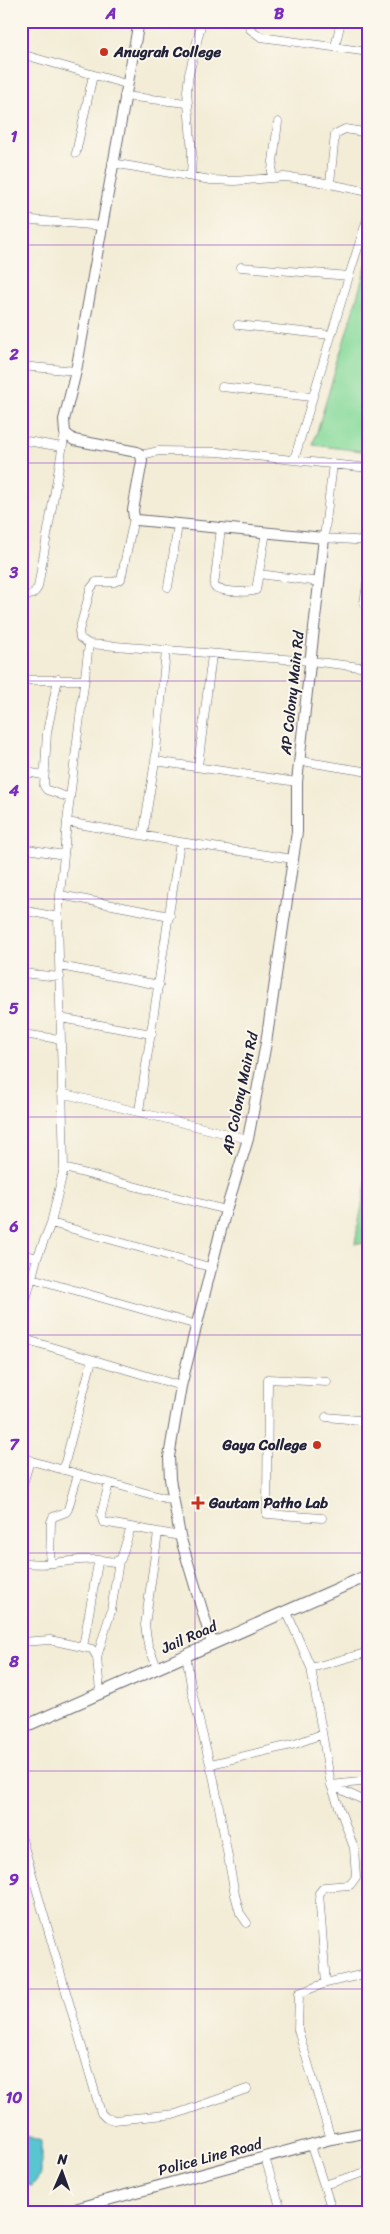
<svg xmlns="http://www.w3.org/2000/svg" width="390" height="2234" font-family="Sriracha,sans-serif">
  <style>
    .green { fill: #88da9b; stroke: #557e6b }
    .water { fill: #58c5d0; stroke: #3d7486 }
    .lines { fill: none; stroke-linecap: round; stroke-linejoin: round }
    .street-casing { stroke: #6b6972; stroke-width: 9 }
    .secondary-casing { stroke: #6b6972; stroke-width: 12 }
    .primary-casing { stroke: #6b6972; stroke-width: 13 }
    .street { stroke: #fff; stroke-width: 8 }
    .secondary { stroke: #fff; stroke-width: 10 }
    .primary { stroke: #fff; stroke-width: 11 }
    .grid { fill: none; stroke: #7b2cbf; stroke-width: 1; stroke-opacity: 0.55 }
    .poi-dot { fill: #c8321e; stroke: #fbf7ec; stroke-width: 2 }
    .labels { text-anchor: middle; stroke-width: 4; stroke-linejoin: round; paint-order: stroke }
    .poi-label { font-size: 15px; font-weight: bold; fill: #22223b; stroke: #fbf7ec; text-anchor: start }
    .street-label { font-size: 15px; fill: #22223b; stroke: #fbf7ec }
    .neatline { fill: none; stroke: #7b2cbf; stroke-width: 2 }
    .grid-label { font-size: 16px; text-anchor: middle; font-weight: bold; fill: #7b2cbf }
  </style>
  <rect width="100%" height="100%" fill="#fbf7ec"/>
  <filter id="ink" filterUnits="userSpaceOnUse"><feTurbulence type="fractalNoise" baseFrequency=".02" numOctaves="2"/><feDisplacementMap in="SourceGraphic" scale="10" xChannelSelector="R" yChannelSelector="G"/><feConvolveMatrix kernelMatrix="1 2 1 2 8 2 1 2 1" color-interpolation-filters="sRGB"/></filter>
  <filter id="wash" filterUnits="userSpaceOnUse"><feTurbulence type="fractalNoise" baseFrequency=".0096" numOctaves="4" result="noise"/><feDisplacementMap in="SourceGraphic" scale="20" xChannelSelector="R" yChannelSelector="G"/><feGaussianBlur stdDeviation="1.12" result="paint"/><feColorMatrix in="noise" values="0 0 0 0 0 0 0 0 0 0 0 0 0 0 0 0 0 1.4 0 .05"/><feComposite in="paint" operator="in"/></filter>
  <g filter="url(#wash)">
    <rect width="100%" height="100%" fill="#f3edd7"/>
    <path class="green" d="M369,257V452L313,445Z
      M369,1167V1244L355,1243Z"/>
    <path class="water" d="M21,2134L41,2141V2174L32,2186L21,2184Z"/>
  </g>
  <g filter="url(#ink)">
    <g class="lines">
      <defs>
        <path id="street" d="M250,21V29L261,37L369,52
          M335,47L341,21
          M21,54L126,84
          M124,96L187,103
          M76,153L93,75
          M112,163L211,180L235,181L284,177L305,179L369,192
          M191,176L192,153L187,91L189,74L202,21
          M271,178L278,122
          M330,183L335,134L345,129L369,133
          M21,219L102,226
          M241,267L349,276L294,460
          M349,276L369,213
          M238,325L331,335
          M21,366L76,371
          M222,387L312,397
          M21,440L62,447
          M141,455L159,451L218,452L369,468
          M333,464L324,538L369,541
          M134,518L121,579L114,582H96L91,588L79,631L80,638L89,644L310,661L369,668
          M221,528L214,586C218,592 249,593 256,590L266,532
          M259,574L320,582
          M168,587L178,525
          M21,596C30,596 34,595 38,587L65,433
          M364,603L369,572
          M21,610L26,596
          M58,679L47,732L44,786L47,790L70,798
          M21,680H85
          M155,761L297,782
          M301,761L369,772
          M198,766L212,655
          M21,771L43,775
          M67,822L89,644
          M143,835L155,761L166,651
          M21,848L64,855L67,822L180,842L293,859
          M64,855L60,895L170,916
          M21,910L58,917
          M60,966L159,985
          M21,973L60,977
          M60,1018L152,1034
          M21,1034L60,1039
          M61,1093L248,1139
          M139,1111L180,842
          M64,1168L226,1210
          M51,1223L213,1268
          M21,1253L37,1258
          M32,1278L197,1325
          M21,1319L37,1258L51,1223L64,1168L58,917L60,895
          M21,1338L181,1386
          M326,1417L369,1421
          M21,1458L164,1498L173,1499
          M63,1470L92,1360
          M109,1483L101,1515L103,1522L180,1536
          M21,1491L30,1460
          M322,1518L267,1514L268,1379L327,1382
          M21,1562C47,1568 74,1557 101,1560
          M50,1563L51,1522L53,1517L66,1512L68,1509L78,1474
          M286,1610L311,1668L331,1785L363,1800L369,1804
          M21,1642L50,1640L92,1649L97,1657L100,1693
          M83,1647L98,1563L101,1560L114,1562L121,1559L131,1527
          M186,1654L192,1692L214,1780L235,1895L240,1913L247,1923
          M97,1657L111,1611L119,1561
          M157,1667L148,1645L145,1625L158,1533
          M311,1668L369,1652
          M211,1764L295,1744L322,1734
          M21,1836L101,2113L106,2118L114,2120L176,2114L247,2089
          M326,1983L319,1893L324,1887L350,1885L356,1877L354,1848L331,1785L369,1781
          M331,2139L298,2030L299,1993L326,1983L369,1973
          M311,2146L333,2213
          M265,2158L282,2213
          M324,2185L369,2171"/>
        <path id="secondary" d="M139,21L76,371L64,420L65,433L74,440L137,452L141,455L142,461L133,510L134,518L137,520L324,538L297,782V832L266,1043L248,1139L226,1210L181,1386L169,1457L170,1479L180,1536L212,1643
          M60,2213L331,2139L369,2132"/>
        <path id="primary" d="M21,1728L369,1575"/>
      </defs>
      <use href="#street" class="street-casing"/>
      <use href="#secondary" class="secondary-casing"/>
      <use href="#primary" class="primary-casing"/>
      <use href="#street" class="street"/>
      <use href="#secondary" class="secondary"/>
      <use href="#primary" class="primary"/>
    </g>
  </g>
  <path class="grid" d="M195,21V2213M21,245H369M21,463H369M21,681H369M21,899H369M21,1117H369M21,1335H369M21,1553H369M21,1771H369M21,1989H369"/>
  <g class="poi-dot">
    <circle cx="104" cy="52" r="5"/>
    <circle cx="317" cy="1445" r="5"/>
    <path d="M195.5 1495.5h5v5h5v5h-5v5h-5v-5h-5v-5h5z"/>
  </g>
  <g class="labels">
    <g class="poi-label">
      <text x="114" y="57">Anugrah College</text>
      <text x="307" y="1450" text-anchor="end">Gaya College</text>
      <text x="209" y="1508">Gautam Patho Lab</text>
    </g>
    <g class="street-label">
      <text transform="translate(292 693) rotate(-84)" y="5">AP Colony Main Rd</text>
      <text transform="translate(240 1093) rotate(-78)" y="5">AP Colony Main Rd</text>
      <text transform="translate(189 1637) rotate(-24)" y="5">Jail Road</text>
      <text transform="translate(210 2157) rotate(-15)" y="5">Police Line Road</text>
    </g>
  </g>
  <rect width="390" height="2234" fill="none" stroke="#fbf7ec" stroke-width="55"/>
  <g transform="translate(62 2172) rotate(2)" stroke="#fbf7ec" stroke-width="4" paint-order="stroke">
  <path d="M0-4L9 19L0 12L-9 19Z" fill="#22223b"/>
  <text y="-8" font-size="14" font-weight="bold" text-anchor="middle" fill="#22223b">N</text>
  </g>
  <rect x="28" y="28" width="334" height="2178" class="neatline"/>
  <g class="grid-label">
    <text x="111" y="19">A</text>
    <text x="279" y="19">B</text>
    <text x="14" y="142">1</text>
    <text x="14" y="360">2</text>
    <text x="14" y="578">3</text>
    <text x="14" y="796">4</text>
    <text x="14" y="1014">5</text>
    <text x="14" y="1232">6</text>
    <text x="14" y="1450">7</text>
    <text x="14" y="1667">8</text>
    <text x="14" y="1885">9</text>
    <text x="14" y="2103">10</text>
  </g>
</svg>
